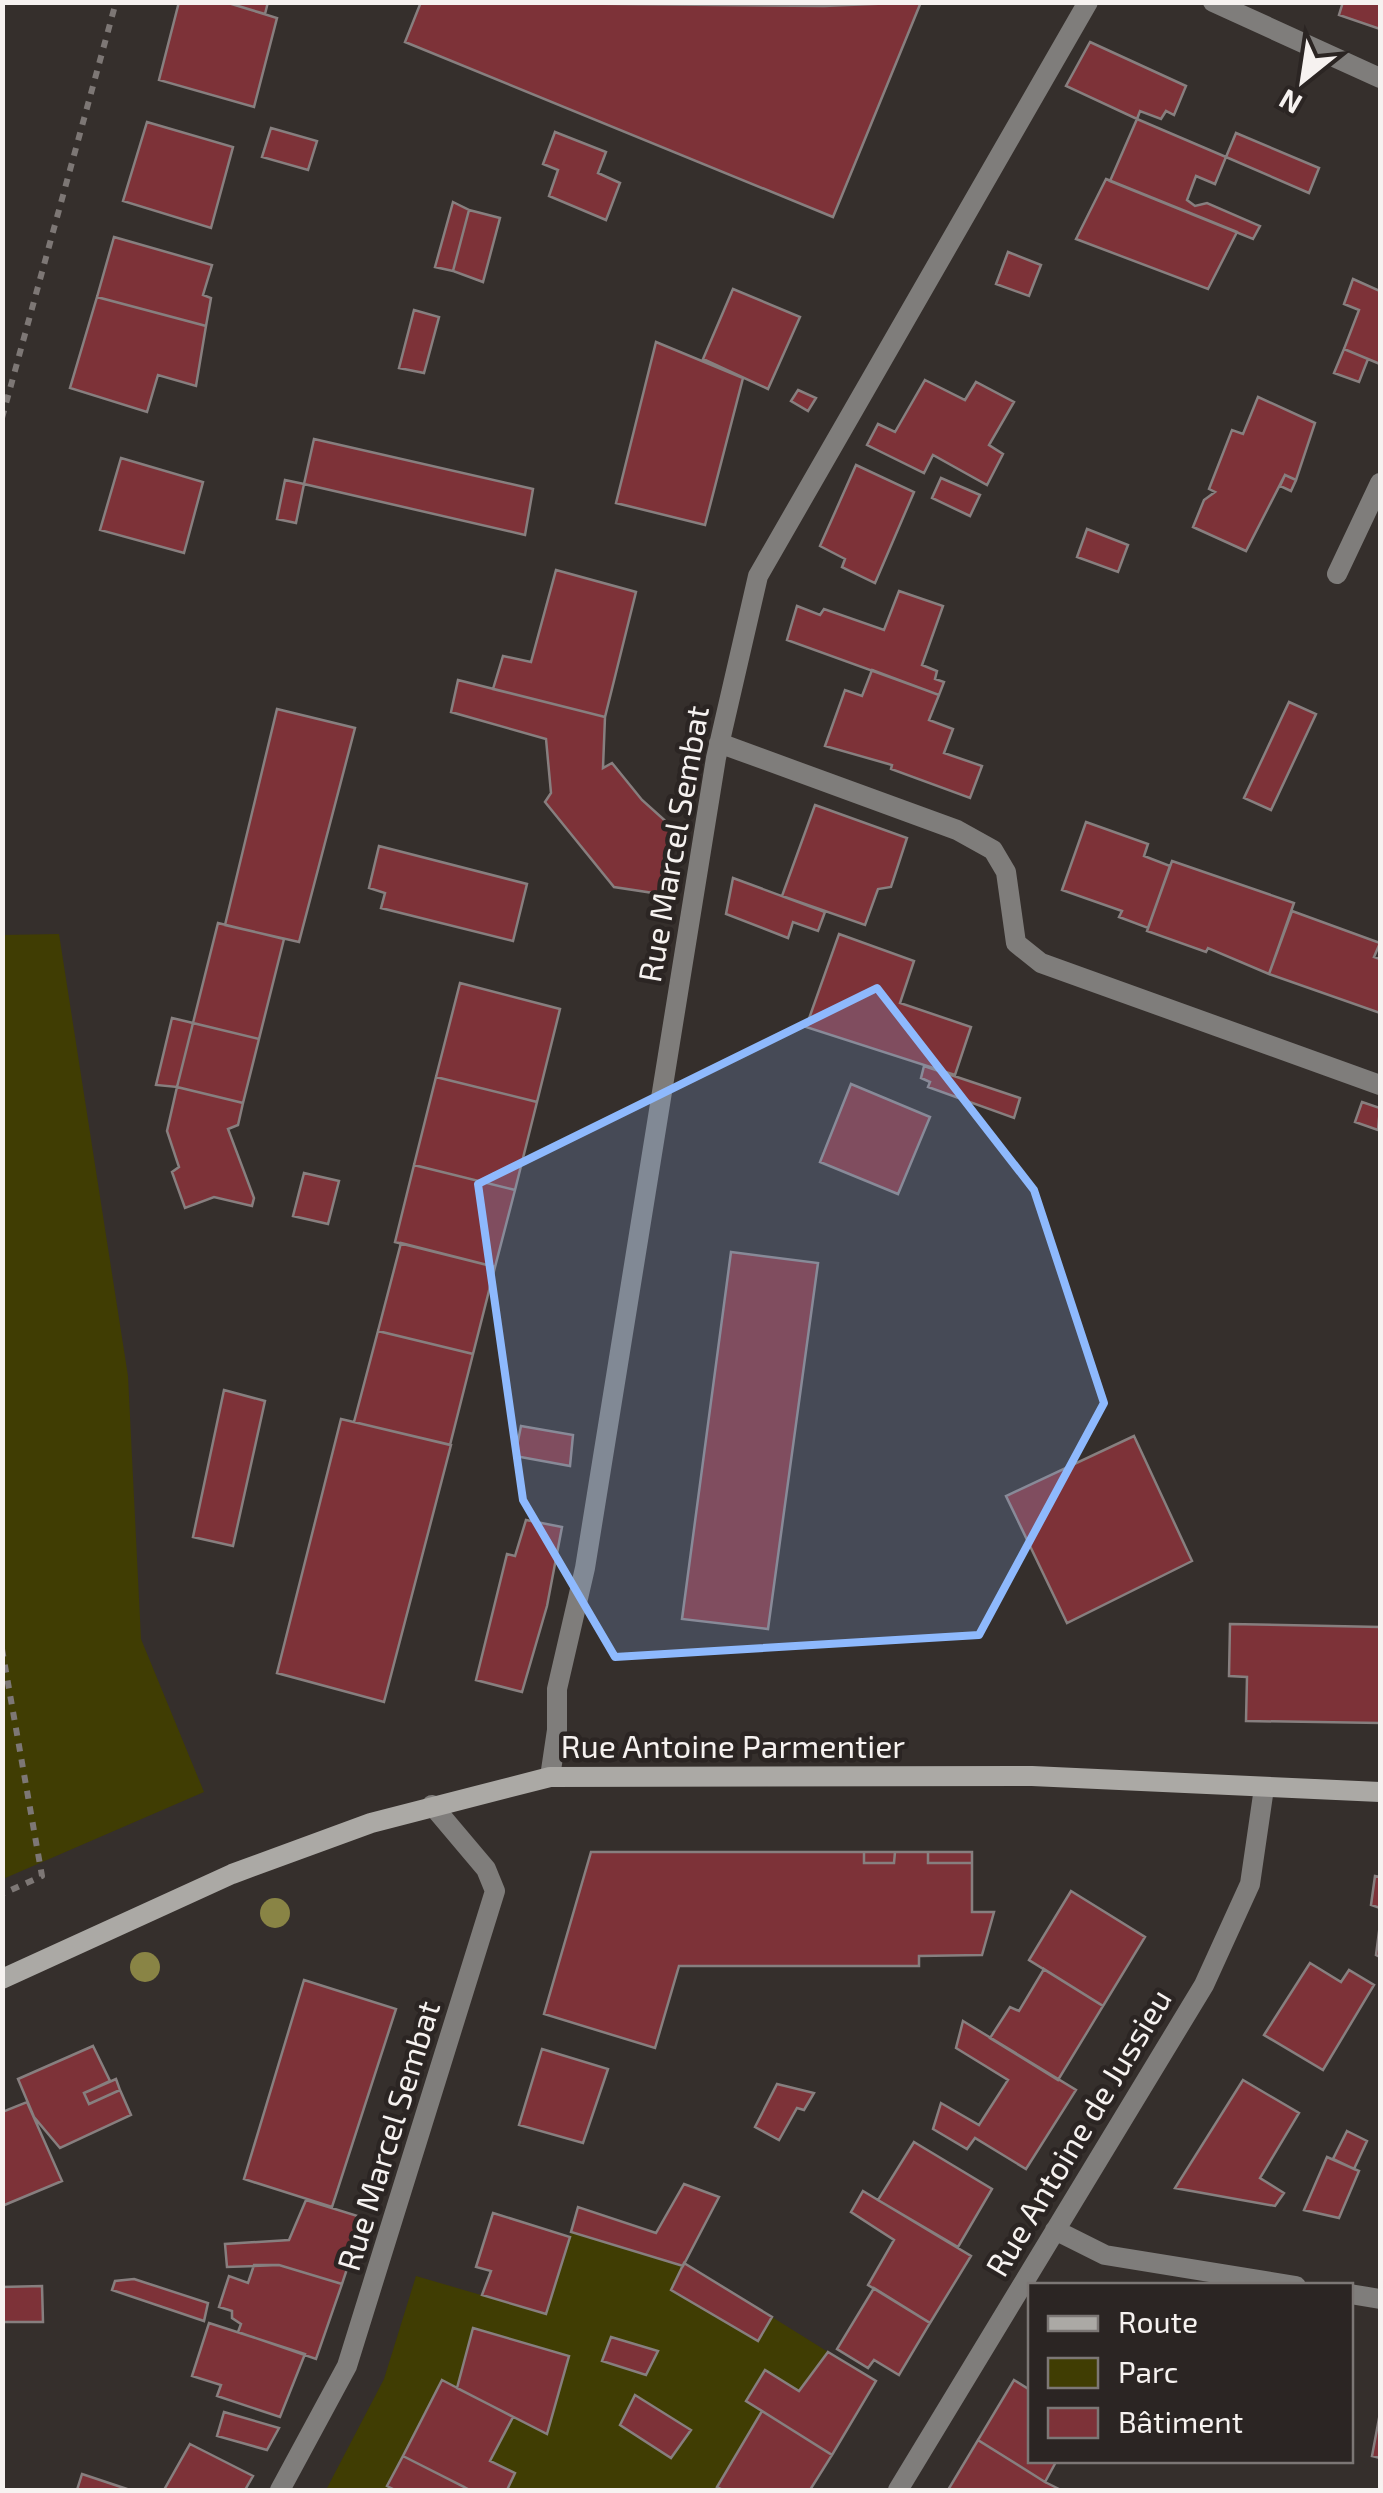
<svg xmlns="http://www.w3.org/2000/svg" width="1383" height="2493" font-family="'Exo 2',sans-serif">
  <style>
    .green { fill: #403d03; fill-rule: evenodd }
    .building { fill: #7d3238; stroke: #877f7f; stroke-width: 2.5 }
    .lines { fill: none; stroke-linecap: round; stroke-linejoin: round }
    .path { stroke: #7d7775; stroke-width: 6; stroke-dasharray: 8 8; stroke-linecap: butt }
    .lane { stroke: #7f7d7b; stroke-width: 20 }
    .street { stroke: #7f7d7b; stroke-width: 20 }
    .secondary { stroke: #aba9a5; stroke-width: 20 }
    .tree { fill: #898445 }
    .marked { fill: #8eb9fd; fill-opacity: 0.2; stroke: #8eb9fd; stroke-width: 8; stroke-linejoin: round }
    .labels { text-anchor: middle; stroke-width: 9; stroke-linejoin: round; paint-order: stroke }
    .street-label { font-size: 32px; fill: #f6f2f0; stroke: #2b2523 }
  </style>
  <rect width="100%" height="100%" fill="#352f2c"/>
  <path class="green" d="M59,934L128,1376L141,1639L204,1792L3,1879V935Z
    M571,2232L683,2266L671,2290L757,2341L772,2317L828,2352L799,2391L765,2370L746,2401L762,2411L717,2486L723,2490H507L514,2473L490,2461L513,2417L547,2434L569,2356L473,2329L457,2388L442,2380L387,2485L395,2490H326L384,2379L416,2276L546,2314ZM611,2337L658,2352L646,2375ZM635,2396L690,2430L672,2458L620,2425Z"/>
  <path class="building" d="M179,2H225L277,18L254,107L159,80Z
    M225,2H268L265,14Z
    M421,2L824,6L921,2L833,217L405,42Z
    M1343,2H1380V29L1339,15Z
    M1090,42L1186,86L1174,115L1166,111L1161,119L1140,111L1137,119L1066,86Z
    M1137,119L1226,157L1215,184L1196,176L1187,200L1195,206L1207,203L1260,226L1253,239L1110,181Z
    M147,122L233,147L211,228L123,201Z
    M271,128L317,141L308,170L262,157Z
    M555,132L606,152L598,173L620,183L606,220L549,196L558,170L543,164Z
    M1236,133L1319,168L1309,193L1226,157Z
    M1106,179L1237,232L1208,289L1076,239Z
    M453,202L469,210L453,271L435,267Z
    M469,210L500,218L483,282L453,271Z
    M114,237L212,265L203,295L211,298L206,326L97,297Z
    M1008,252L1041,265L1029,296L996,284Z
    M1353,279L1380,291V364L1344,349L1359,310L1344,304Z
    M733,289L800,317L768,389L703,359Z
    M97,297L206,326L196,386L158,375L147,412L70,388Z
    M414,310L439,317L424,373L399,368Z
    M656,342L743,378L705,525L616,503Z
    M1344,349L1368,359L1359,382L1334,373Z
    M925,380L965,400L976,382L1014,402L989,445L1003,454L987,485L933,455L924,473L867,445L878,424L895,432Z
    M798,390L816,398L808,411L791,401Z
    M1258,397L1315,423L1296,480L1285,475L1246,551L1193,527L1204,500L1215,492L1209,489L1232,430L1243,434Z
    M314,439L533,489L525,535L304,484Z
    M121,458L203,482L184,553L100,530Z
    M856,465L914,492L875,583L842,567L845,559L820,546Z
    M1285,475L1296,480L1291,491L1280,486Z
    M941,478L980,495L970,516L932,498Z
    M285,480L304,484L296,523L277,519Z
    M1087,529L1128,545L1118,572L1077,557Z
    M556,570L636,592L605,717L493,689L503,656L531,662Z
    M899,591L943,606L922,665L937,671L935,679L944,682L939,695L787,640L797,606L820,615L824,609L884,630Z
    M872,670L939,695L929,720L953,729L944,753L982,766L970,798L891,769L892,765L825,746L845,690L862,696Z
    M458,680L605,717L603,768L612,763L642,800L671,826L660,894L614,887L545,802L551,793L546,739L451,712Z
    M1289,702L1316,714L1271,810L1244,798Z
    M277,709L355,728L299,942L225,925Z
    M815,805L907,838L891,887L878,889L865,925L782,896Z
    M1086,822L1148,844L1144,856L1170,866L1148,928L1119,917L1122,911L1062,890Z
    M379,846L527,884L513,941L381,908L385,893L369,888Z
    M1172,861L1294,903L1269,974L1208,948L1206,952L1147,931Z
    M733,878L825,912L818,931L793,922L788,938L726,914Z
    M1292,911L1380,943L1374,957L1380,959V1013L1269,974Z
    M218,923L284,939L259,1039L193,1023Z
    M839,934L914,961L900,1003L971,1027L955,1075L806,1027Z
    M460,983L560,1009L537,1102L436,1077Z
    M172,1018L193,1023L177,1087L156,1085Z
    M193,1023L259,1039L243,1103L177,1087Z
    M924,1066L1020,1098L1014,1118L928,1087L930,1082L921,1078Z
    M436,1077L537,1102L515,1190L414,1165Z
    M851,1084L930,1117L898,1194L820,1162Z
    M177,1087L243,1103L238,1125L228,1129L254,1198L252,1206L214,1197L185,1208L172,1172L179,1167L167,1131Z
    M1362,1102L1380,1108L1378,1130L1355,1122Z
    M414,1165L515,1190L495,1267L395,1242Z
    M304,1173L339,1181L328,1224L293,1216Z
    M401,1243L495,1267L473,1354L378,1331Z
    M731,1252L818,1263L768,1629L682,1619Z
    M378,1331L473,1354L450,1445L354,1422Z
    M224,1390L265,1401L233,1546L193,1537Z
    M341,1419L451,1445L384,1702L277,1673Z
    M521,1426L573,1435L570,1466L515,1456Z
    M1134,1436L1192,1561L1067,1623L1006,1496Z
    M526,1520L562,1527L547,1606L522,1692L476,1680L507,1554L515,1556Z
    M1230,1624L1380,1627V1723L1246,1721L1247,1677L1229,1676Z
    M591,1852H864V1863H894L895,1852H928V1863H972V1912H994L982,1955L919,1956V1966H679L655,2048L544,2014Z
    M864,1852H895L894,1863H864Z
    M928,1852H972V1863H928Z
    M1375,1876L1380,1877V1908L1371,1905Z
    M1071,1891L1145,1937L1103,2006L1029,1960Z
    M1380,1924V1957L1376,1955Z
    M1310,1963L1341,1982L1349,1970L1374,1985L1323,2070L1264,2035Z
    M1044,1969L1103,2006L1058,2080L990,2038L1010,2007L1019,2011Z
    M304,1980L396,2009L332,2207L244,2179Z
    M963,2021L1076,2090L1026,2169L975,2138L967,2149L933,2129L941,2103L979,2125L1008,2080L956,2048Z
    M93,2046L110,2081L84,2093L89,2104L120,2090L131,2115L60,2148L34,2117L18,2079Z
    M542,2049L608,2069L583,2143L519,2125Z
    M116,2079L120,2090L89,2104L84,2093Z
    M1243,2080L1299,2113L1260,2178L1284,2193L1275,2206L1175,2188Z
    M777,2084L814,2093L804,2110L797,2108L779,2140L755,2127Z
    M27,2102L62,2181L2,2206V2112Z
    M1347,2131L1367,2141L1354,2169L1333,2159Z
    M914,2142L992,2189L958,2247L878,2200Z
    M1327,2157L1359,2171L1339,2218L1304,2210Z
    M684,2184L719,2197L683,2266L571,2232L578,2207L656,2233Z
    M863,2191L971,2256L930,2323L868,2285L894,2240L851,2212Z
    M306,2200L364,2218L342,2284L279,2265L227,2267L225,2244L289,2240Z
    M493,2213L570,2237L546,2314L482,2295L491,2271L476,2267Z
    M684,2263L772,2317L758,2341L671,2290Z
    M254,2265H279L342,2284L316,2359L238,2332L241,2324L232,2318V2311L219,2307L229,2276L248,2283Z
    M134,2279L208,2303L204,2321L112,2290L115,2281Z
    M42,2286L43,2322H2V2287Z
    M874,2288L930,2323L899,2375L874,2360L868,2368L837,2349Z
    M209,2323L305,2354L280,2417L217,2396L221,2385L192,2376Z
    M473,2328L569,2356L547,2434L457,2388Z
    M611,2337L658,2351L646,2375L602,2361Z
    M828,2352L876,2381L832,2455L746,2401L765,2370L799,2391Z
    M442,2380L513,2417L490,2461L515,2473L507,2490H470L403,2456Z
    M1014,2380L1030,2390V2460H1057L1045,2482L978,2440Z
    M635,2395L691,2430L671,2458L620,2425Z
    M762,2411L832,2455L810,2490H723L717,2487Z
    M224,2412L279,2428L267,2450L217,2436Z
    M1380,2413V2458L1372,2456Z
    M978,2440L1045,2482L1061,2490H948Z
    M190,2444L253,2476L245,2490H164Z
    M403,2456L464,2487L463,2490H395L387,2486Z
    M82,2474L130,2490H77Z"/>
  <g class="lines">
    <path class="path" d="M2,418L116,2
      M2,1649L42,1876L2,1894"/>
    <path class="lane" d="M1337,574L1380,483"/>
    <path class="street" d="M1213,2L1380,78
      M719,743L957,830L993,850L1006,872L1016,943L1041,963L1380,1085
      M550,1777L557,1730V1689L585,1568L716,758L758,576L1088,2
      M1055,2230L1105,2255L1296,2286
      M1350,2294L1380,2299
      M280,2490L347,2366L495,1891L486,1869L432,1805
      M898,2490L1204,1985L1250,1884L1264,1788"/>
    <path class="secondary" d="M2,1979L232,1874L371,1823L550,1777L1032,1776L1380,1792"/>
  </g>
  <g class="tree">
    <circle cx="275" cy="1913" r="15"/>
    <circle cx="145" cy="1967" r="15"/>
  </g>
  <path class="marked" d="M877,988L1034,1190L1104,1403L979,1635L615,1657L523,1500L478,1184Z"/>
  <g class="labels">
    <g class="street-label">
      <text transform="translate(674 844) rotate(-80)" y="11">Rue Marcel Sembat</text>
      <text x="733" y="1758">Rue Antoine Parmentier</text>
      <text transform="translate(1079 2133) rotate(-59)" y="11">Rue Antoine de Jussieu</text>
      <text transform="translate(389 2136) rotate(-73)" y="11">Rue Marcel Sembat</text>
    </g>
  </g>
  <rect width="1383" height="2493" fill="none" stroke="#f6f2f0" stroke-width="10"/>
  <rect x="1028" y="2283" width="325" height="180" fill="#2b2523" stroke="#7c7775" stroke-width="2.5"/>
  <rect x="1048" y="2316" width="50" height="15" fill="#aba9a5" stroke="#7c7775" stroke-width="2.5"/>
  <text x="1118" y="2333" font-size="30" fill="#f6f2f0">Route</text>
  <rect x="1048" y="2358" width="50" height="30" fill="#403d03" stroke="#7c7775" stroke-width="2.5"/>
  <text x="1118" y="2383" font-size="30" fill="#f6f2f0">Parc</text>
  <rect x="1048" y="2408" width="50" height="30" fill="#7d3238" stroke="#7c7775" stroke-width="2.5"/>
  <text x="1118" y="2433" font-size="30" fill="#f6f2f0">Bâtiment</text>
  <g transform="translate(1303 80) rotate(210)" stroke="#2b2523" stroke-width="8" paint-order="stroke">
  <path d="M0-8L18 38L0 25L-18 38Z" fill="#f6f2f0"/>
  <text y="-15" font-size="28" font-weight="bold" text-anchor="middle" fill="#f6f2f0">N</text>
  </g>
</svg>
